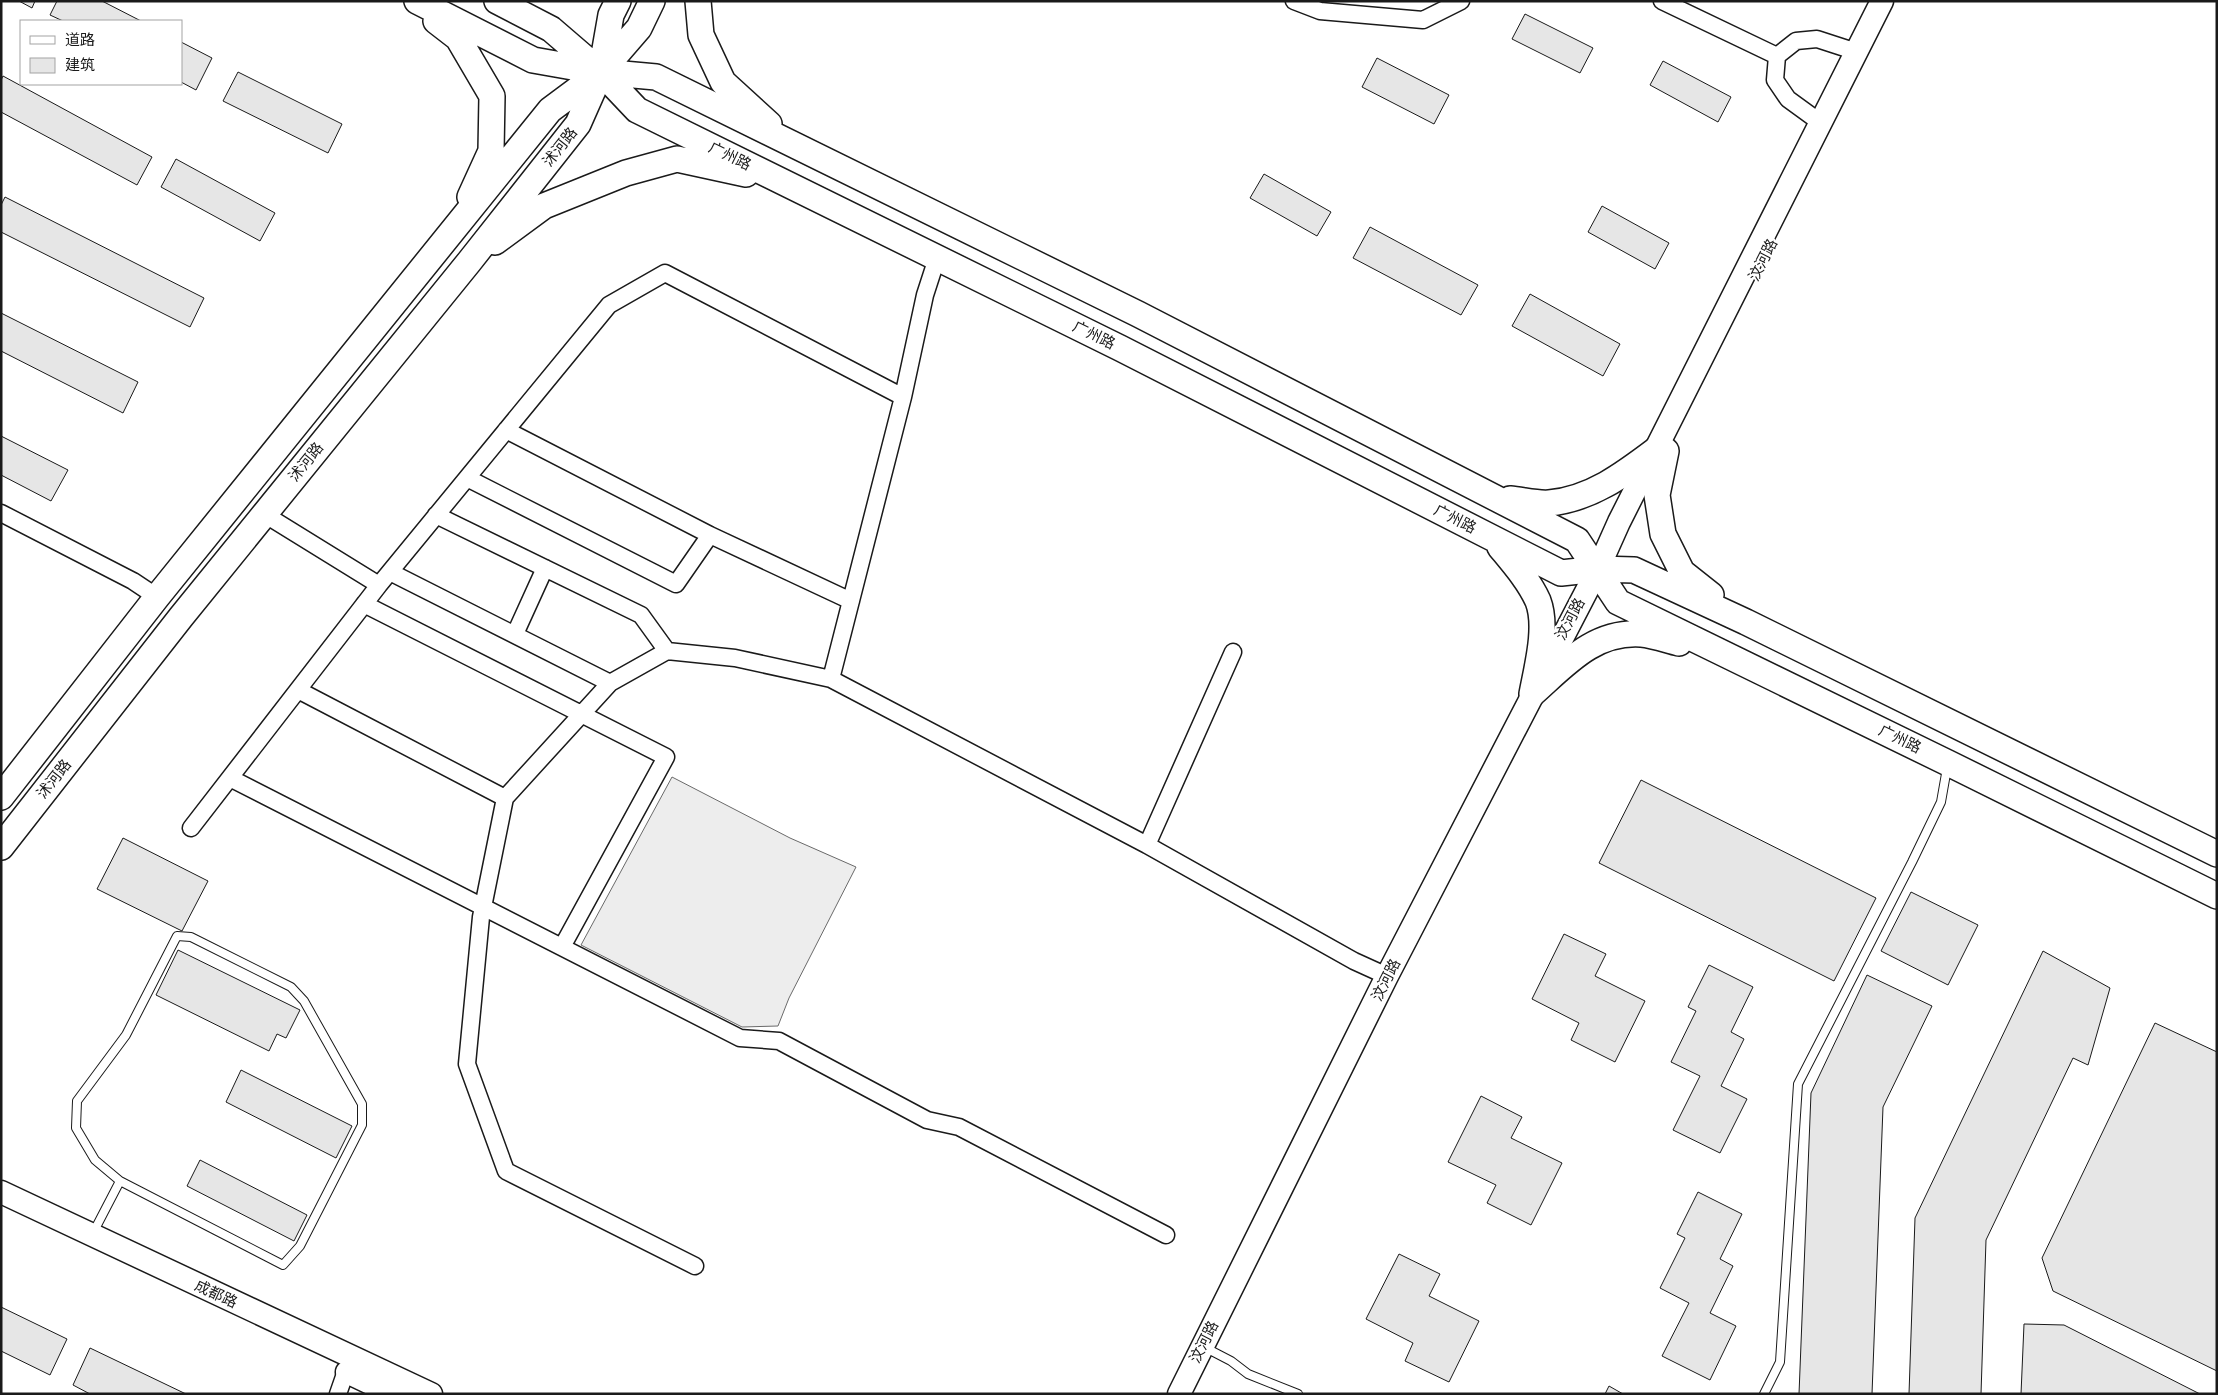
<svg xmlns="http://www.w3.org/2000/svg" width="2218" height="1395" font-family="'Noto Serif','Noto Sans SC',serif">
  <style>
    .built { fill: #ededed; stroke: #6a6a6a }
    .building { fill: #e6e6e6; stroke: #1a1a1a }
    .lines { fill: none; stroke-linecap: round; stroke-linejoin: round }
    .lane-casing { stroke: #1a1a1a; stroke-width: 10 }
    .street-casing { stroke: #1a1a1a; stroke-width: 19 }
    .secondary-casing { stroke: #1a1a1a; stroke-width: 25 }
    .primary-casing { stroke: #1a1a1a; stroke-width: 28 }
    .lane { stroke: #fff; stroke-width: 8 }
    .street { stroke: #fff; stroke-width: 16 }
    .secondary { stroke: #fff; stroke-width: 22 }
    .primary { stroke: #fff; stroke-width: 25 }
    .labels { text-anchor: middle; stroke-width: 4; stroke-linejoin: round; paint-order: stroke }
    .street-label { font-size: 15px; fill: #1a1a1a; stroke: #fff }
  </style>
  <rect width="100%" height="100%" fill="#fff"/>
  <path class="built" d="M672,777L790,838L856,867L789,998L778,1026L742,1027L581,945Z"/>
  <path class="building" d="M19,1H35L32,8Z
    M57,1H102L141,21H63L50,15Z
    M1525,14L1593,48L1580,73L1512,39Z
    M181,42L212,58L196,90L181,82Z
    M1377,58L1449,95L1434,124L1362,87Z
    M1663,61L1731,97L1718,122L1650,85Z
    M238,72L342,124L328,153L223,101Z
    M3,76L152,157L137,185L1,112V80Z
    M176,159L275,213L260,241L161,187Z
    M1264,174L1331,212L1317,236L1250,198Z
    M5,197L204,298L190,327L1,232V205Z
    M1602,206L1669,243L1655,269L1588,232Z
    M1370,227L1478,285L1461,315L1353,258Z
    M1530,294L1620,344L1603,376L1512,326Z
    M1,313L138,382L123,413L1,351Z
    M1,436L68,470L51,501L1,475Z
    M1641,780L1876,898L1834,981L1599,863Z
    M123,838L208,881L182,931L97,889Z
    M1911,892L1978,925L1948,985L1881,951Z
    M1564,934L1606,954L1595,976L1645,1001L1615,1062L1571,1040L1579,1023L1532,999Z
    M178,950L300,1010L286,1038L277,1034L269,1051L156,995Z
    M2043,951L2110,988L2088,1065L2073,1058L1986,1240L1981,1394H1909L1915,1218Z
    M1709,965L1753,987L1731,1032L1744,1039L1721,1086L1747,1099L1720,1153L1673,1130L1700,1076L1671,1062L1696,1011L1688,1007Z
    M1867,975L1932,1006L1883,1107L1872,1394H1799L1811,1093Z
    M2155,1023L2217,1052V1371L2053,1291L2042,1258Z
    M241,1070L352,1126L336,1158L226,1102Z
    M1481,1096L1522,1117L1511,1138L1562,1163L1531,1225L1487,1203L1496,1185L1448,1162Z
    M200,1160L307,1215L294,1241L187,1186Z
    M1698,1192L1742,1214L1720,1259L1733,1266L1710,1313L1736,1326L1710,1380L1662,1356L1689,1303L1660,1288L1685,1238L1677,1234Z
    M1399,1254L1440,1274L1429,1296L1479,1321L1449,1382L1405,1361L1413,1343L1366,1319Z
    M1,1307L67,1339L50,1375L1,1351Z
    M2024,1324L2064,1325L2200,1394H2021Z
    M90,1348L186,1394H90L73,1385Z
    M1609,1386L1623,1394H1605Z"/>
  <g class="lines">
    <defs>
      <path id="lane" d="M93,1233L120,1181L95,1160L76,1128L77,1101L126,1035L177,936L191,937L291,987L304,1001L362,1104V1125L300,1246L283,1265L120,1181
        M1204,1347L1231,1361L1248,1374L1298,1394
        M1764,1394L1780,1362L1798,1084L1912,862L1941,802L1947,768"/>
      <path id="street" d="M1294,1L1320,11L1423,20L1461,1
        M1662,1L1777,56
        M1821,123L1788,99L1775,80L1777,56L1796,41L1817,39L1857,52
        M506,430L710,535L851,601
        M467,478L676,584L710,535
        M1,513L133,581L157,597
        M264,514L379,585L609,305L665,273L903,397
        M436,515L641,615L667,651
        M390,572L610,683
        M364,604L666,757L562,947
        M515,634L545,568
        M831,679L1147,845L1354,961L1387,976
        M298,690L505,798
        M230,778L740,1038L779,1041L927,1120L959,1127L1166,1235
        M191,828L379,585
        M1147,845L1233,652
        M695,1266L506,1171L467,1064L481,917L505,798L610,683L667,651L735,658L831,679L903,397L925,295L937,258
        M338,1394L346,1371"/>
      <path id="secondary" d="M1,1192L431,1394
        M347,1372L393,1394
        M1179,1394L1387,976L1598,569L1619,522L1882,1"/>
      <path id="primary" d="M417,1L533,60L601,72L656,77L1138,314L1577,540L1618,602L1948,763L2217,896
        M497,1L551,29L601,72L637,110L1120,348L1561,573L1598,569L1634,570L1746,622L2217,854
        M698,1L701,35L723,82L769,124
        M436,21L458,38L492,96L491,151L470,197
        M495,242L544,206L626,173L677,159L746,174
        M1666,451L1657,495L1663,534L1682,572L1711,595
        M1510,499C1522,500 1537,504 1549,503C1591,499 1623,475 1656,450
        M1500,547C1514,564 1529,581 1538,601C1548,627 1537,667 1532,694
        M1532,694C1565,665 1593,631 1641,634C1653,635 1667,640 1679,643
        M1,797L157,597L550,110L601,72L639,28L652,1
        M1,847L181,617L469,262L578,124L601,72L611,15L618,1"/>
    </defs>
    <use href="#lane" class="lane-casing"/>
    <use href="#street" class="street-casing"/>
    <use href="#secondary" class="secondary-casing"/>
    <use href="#primary" class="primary-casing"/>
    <use href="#lane" class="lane"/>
    <use href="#street" class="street"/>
    <use href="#secondary" class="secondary"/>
    <use href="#primary" class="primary"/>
  </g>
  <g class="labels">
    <g class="street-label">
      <text transform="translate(560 147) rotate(-52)" y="5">沭河路</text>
      <text transform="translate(730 156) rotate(26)" y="5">广州路</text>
      <text transform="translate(1763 260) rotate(-63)" y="5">汶河路</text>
      <text transform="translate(1094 335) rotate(26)" y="5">广州路</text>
      <text transform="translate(306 462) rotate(-51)" y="5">沭河路</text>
      <text transform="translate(1455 519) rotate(27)" y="5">广州路</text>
      <text transform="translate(1570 619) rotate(-62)" y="5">汶河路</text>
      <text transform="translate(1900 739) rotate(26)" y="5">广州路</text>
      <text transform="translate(54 779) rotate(-52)" y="5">沭河路</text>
      <text transform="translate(1386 980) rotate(-63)" y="5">汶河路</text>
      <text transform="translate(216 1294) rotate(25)" y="5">成都路</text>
      <text transform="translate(1204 1342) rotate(-63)" y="5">汶河路</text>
    </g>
  </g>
  <rect width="2218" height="1395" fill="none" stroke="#1a1a1a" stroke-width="5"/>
  <rect x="20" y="20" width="162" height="65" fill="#ffffff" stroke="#a3a3a3"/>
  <rect x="30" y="36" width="25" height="8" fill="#ffffff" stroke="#a3a3a3"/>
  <text x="65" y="45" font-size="15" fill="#1a1a1a">道路</text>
  <rect x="30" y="58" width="25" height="15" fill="#e6e6e6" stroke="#a3a3a3"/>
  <text x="65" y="70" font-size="15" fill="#1a1a1a">建筑</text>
</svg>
